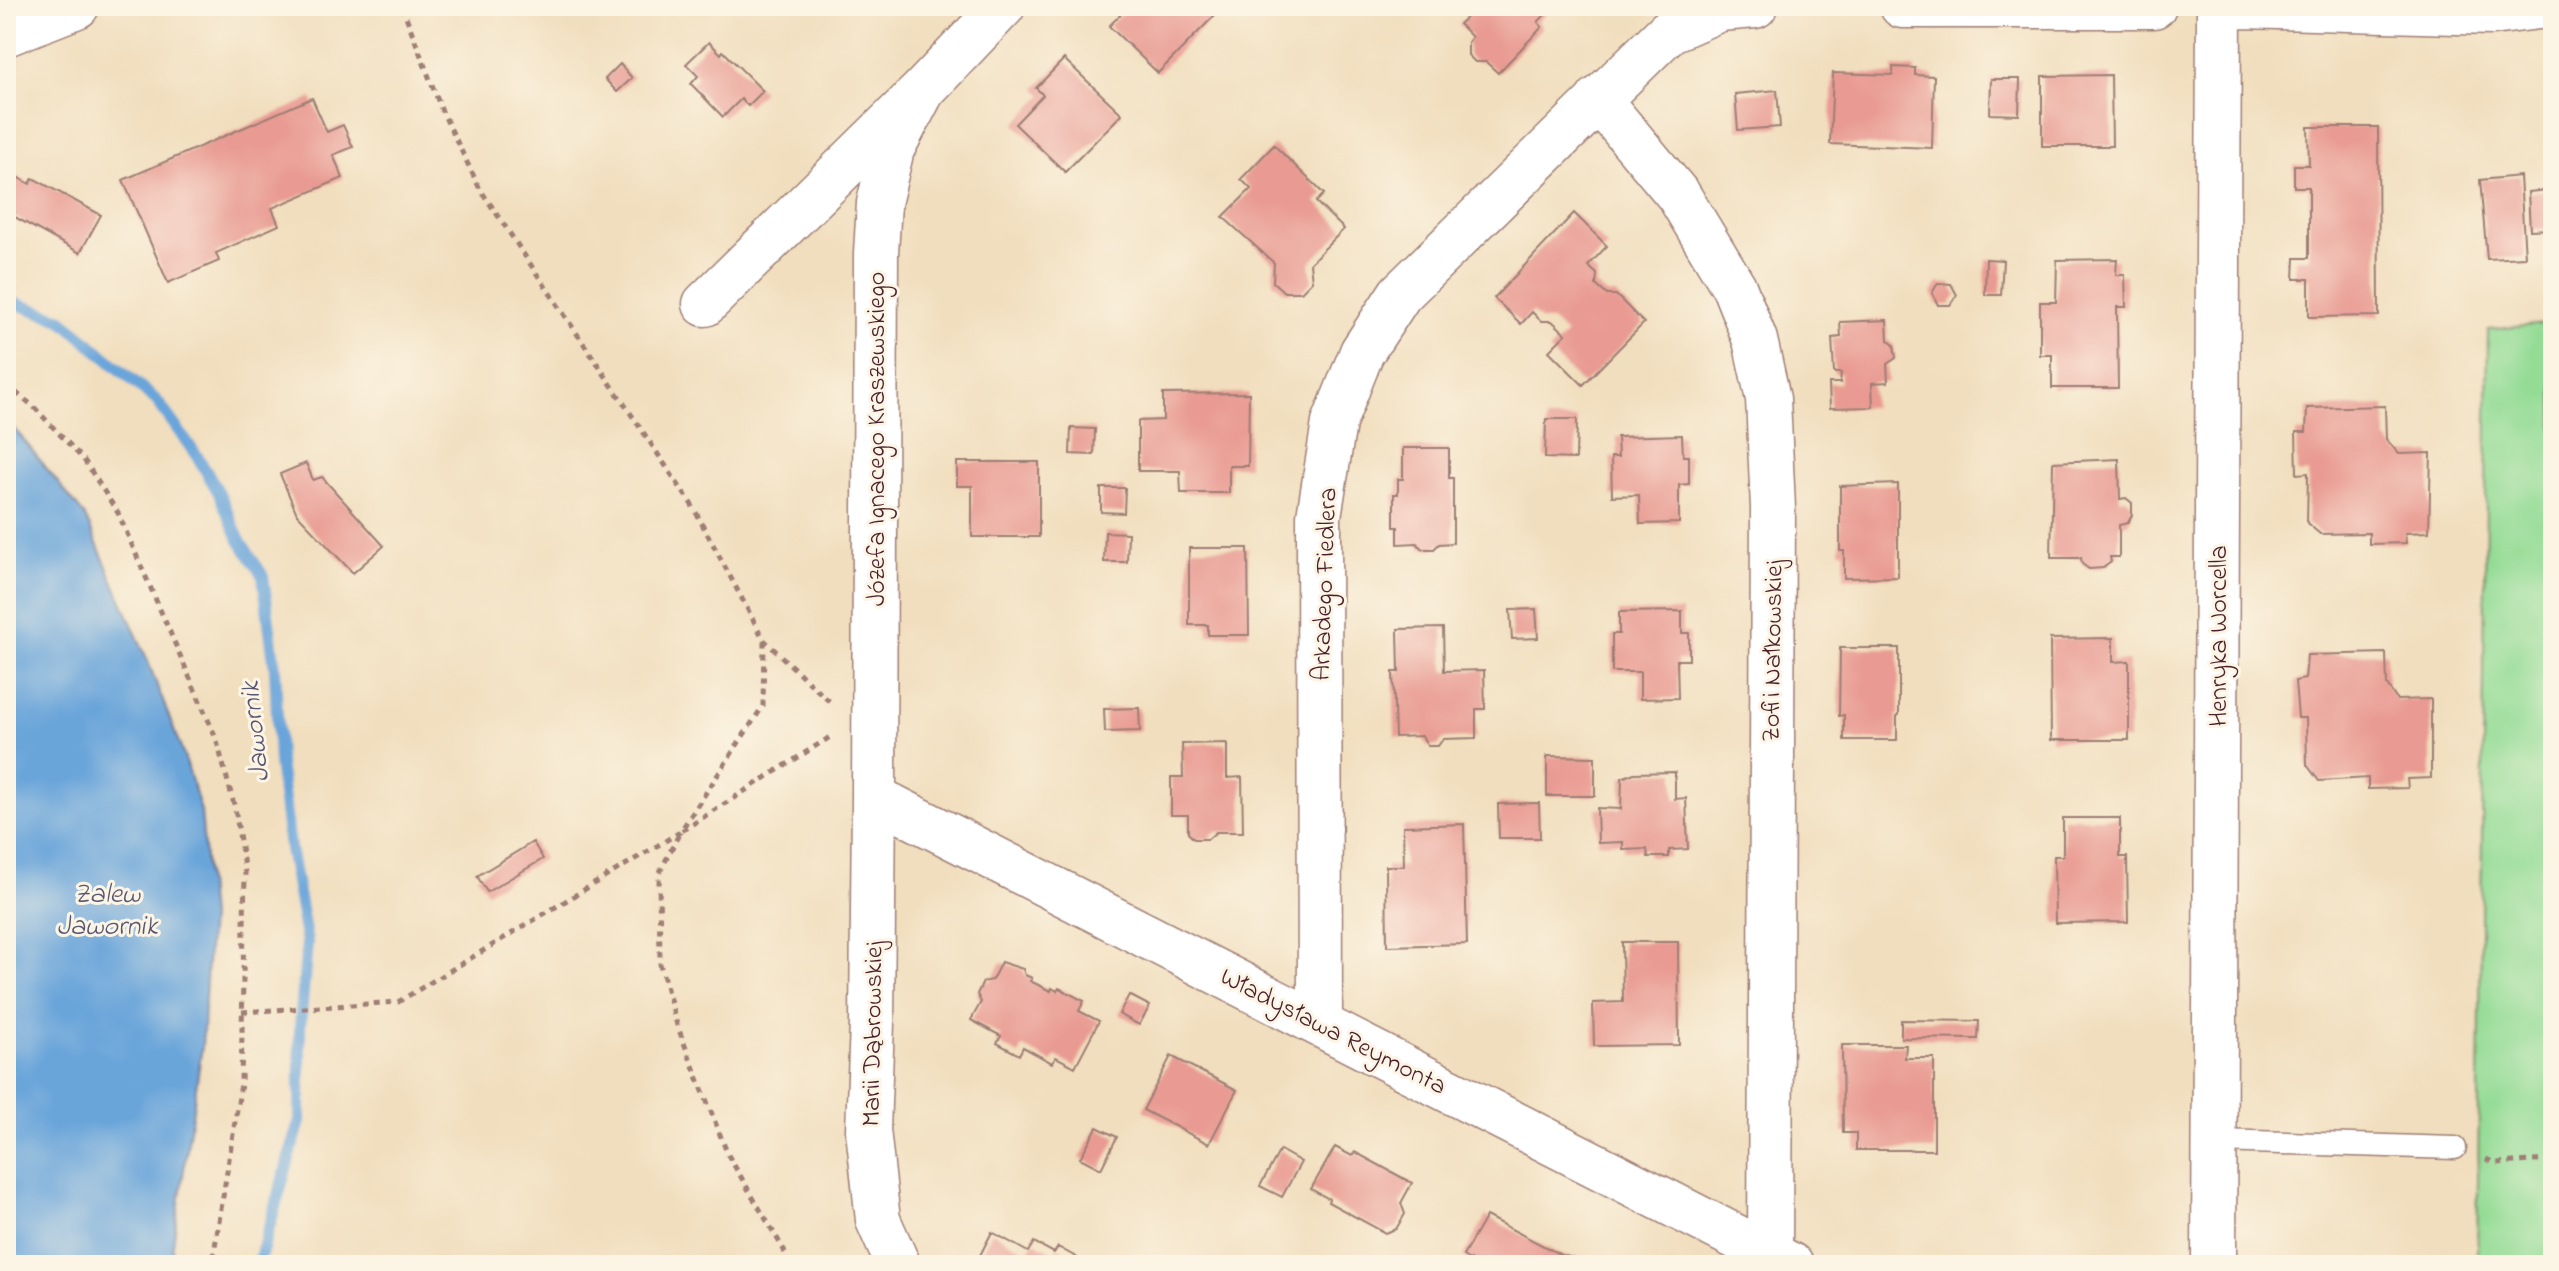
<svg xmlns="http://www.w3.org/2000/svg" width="2559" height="1271" font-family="'Indie Flower',sans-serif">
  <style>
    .green { fill: #94dc96; stroke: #6f7e60; stroke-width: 2 }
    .water { fill: #6aa5da; stroke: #5a6282; stroke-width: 2 }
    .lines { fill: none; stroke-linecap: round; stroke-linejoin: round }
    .stream { stroke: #6aa5da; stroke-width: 12 }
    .building { fill: #e99b93 }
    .service-casing { stroke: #9e7e74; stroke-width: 25 }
    .minor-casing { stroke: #9e7e74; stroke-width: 47 }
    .tertiary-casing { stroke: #9e7e74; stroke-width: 47 }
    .path { stroke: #9e7e74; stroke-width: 5; stroke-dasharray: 6 6; stroke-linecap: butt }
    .service { stroke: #fff; stroke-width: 22 }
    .minor { stroke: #fff; stroke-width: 44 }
    .tertiary { stroke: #fff; stroke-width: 44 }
    .labels { text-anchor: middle; stroke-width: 6; stroke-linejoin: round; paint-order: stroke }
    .street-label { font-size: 26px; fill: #4a1f2b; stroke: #fcf5e5 }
    .water-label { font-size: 28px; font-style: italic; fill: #575571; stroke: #fcf5e5 }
  </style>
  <rect width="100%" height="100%" fill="#fcf5e5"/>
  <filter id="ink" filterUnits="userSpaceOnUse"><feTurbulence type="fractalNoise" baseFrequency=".0125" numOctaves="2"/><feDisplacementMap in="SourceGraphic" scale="16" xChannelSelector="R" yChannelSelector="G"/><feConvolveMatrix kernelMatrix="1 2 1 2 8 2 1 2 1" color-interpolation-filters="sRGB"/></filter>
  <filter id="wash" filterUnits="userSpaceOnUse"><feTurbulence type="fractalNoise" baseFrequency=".006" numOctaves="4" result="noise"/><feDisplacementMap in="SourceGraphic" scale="32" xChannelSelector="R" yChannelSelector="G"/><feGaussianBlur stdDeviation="1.8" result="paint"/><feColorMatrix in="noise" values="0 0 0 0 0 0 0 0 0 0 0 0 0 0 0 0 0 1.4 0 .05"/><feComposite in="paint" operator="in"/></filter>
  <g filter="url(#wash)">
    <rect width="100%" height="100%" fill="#f1debe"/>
    <path class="green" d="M2553,323V1265H2477L2488,330Z"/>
    <path class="water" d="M6,418L85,516L147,659L185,759L201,811L210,917L202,1047L170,1265H6Z"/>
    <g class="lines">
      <path class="stream" d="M6,300L61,319L157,401L197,456L219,493L239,539L263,576L275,668L279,762L290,848L307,943L300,1027V1121L258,1265"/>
    </g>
    <g id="blocks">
      <path class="building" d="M1129,6H1208L1216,14L1158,73L1109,26Z
        M1478,6H1550L1552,8L1538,22L1542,27L1498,73L1486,62H1475L1468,55V42L1472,37L1459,24Z
        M709,42L721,54L723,51L763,91L748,106L741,99L723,117L691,84L698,76L686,64Z
        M1064,59L1122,114L1065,172L1015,124L1043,95L1036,88Z
        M620,64L632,78L617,92L605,79Z
        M1893,67L1915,68V75L1934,76L1932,148L1830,144L1833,73L1893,75Z
        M2111,75L2112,146H2042V76Z
        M1991,79H2020L2019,115L1990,114Z
        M1777,90L1780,127L1738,130L1735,94Z
        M312,98L327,132L343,125L353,147L333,155L343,178L272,208L279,225L216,253L219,261L168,283L123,180Z
        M2308,127H2378L2379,316L2309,317V279H2294L2295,258H2309V187H2294V165H2309Z
        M1274,145L1324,194L1316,202L1344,229L1310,263L1312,281L1301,292H1284L1273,282L1274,263L1223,217L1251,189L1241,179Z
        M15,176L30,184L33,178L101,215L80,253L13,216L15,212L6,207V193Z
        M2520,176L2525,257L2487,259L2480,180Z
        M2549,190L2550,229L2530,230L2528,192Z
        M1574,213L1607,246L1588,266L1597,274L1596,285L1607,295H1616L1644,323L1583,385L1549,351L1566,334L1552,321H1541L1532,312L1521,324L1494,298Z
        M1986,259L2003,260L2001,295H1985Z
        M2117,259L2116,275H2125L2126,307H2117L2118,388H2052V355H2040V302H2056L2057,260Z
        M1938,283L1951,284L1957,295L1950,305H1938L1932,293Z
        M1887,320L1888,340L1894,345L1896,358L1887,364L1888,382L1872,383L1873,407L1830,408L1829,383H1840L1841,373H1834L1832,338L1841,337L1840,322Z
        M1249,393L1248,466H1229V493H1181L1180,471H1138V421L1163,420V394Z
        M2385,406L2386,439L2399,454L2431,453L2429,532L2405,533L2406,543L2369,544V533L2320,534L2307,523L2308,473L2297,474L2296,432H2306L2307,408Z
        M1546,419H1577L1576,459L1545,458Z
        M1071,428L1095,429L1094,455L1070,454Z
        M1682,435L1683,456H1689V484L1679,485V523L1640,524L1639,495L1612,496L1611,457H1618L1617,437Z
        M1403,448H1449V478H1453V543L1439,544L1434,549H1422L1417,543L1398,544V527H1394V494H1398V479H1403Z
        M2119,459L2120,499L2126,498L2132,503V515L2128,523L2119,525V557H2110L2111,562L2103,568L2089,569L2082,564L2081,558H2051L2053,462Z
        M957,462H1039V537H972V486H957Z
        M306,463L313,480L322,477L384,546L353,573L297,514L280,474Z
        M1898,484V577L1844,578V551H1840V486Z
        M1101,488H1125L1124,513L1101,512Z
        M1105,532L1128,533L1127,562H1104Z
        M1189,548H1248L1249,635H1208V625H1189Z
        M1536,609L1538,638L1512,639L1510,610Z
        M1682,611V633H1689V660H1677L1678,698L1640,699V672H1612V634H1619V612Z
        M1443,628L1444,671L1484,670L1485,709H1476V738L1443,739L1438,746H1428L1422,736L1395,737L1393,672H1399L1398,629Z
        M2113,638V662L2129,661V740H2051L2050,639Z
        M1840,648H1899V715L1897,716V740H1844V715L1839,716Z
        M2386,653L2387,685L2397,700L2431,699V778L2407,779L2408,788L2368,789V778L2319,781L2307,765L2306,718H2298L2295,681L2305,679L2307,655Z
        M1139,708L1140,731L1105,732L1104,709Z
        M1227,743V778L1242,777L1243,832H1216L1208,839H1194L1188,833V815H1171V777H1183L1182,744Z
        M1547,756L1595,757V796H1547Z
        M1675,772V799L1686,798L1688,849L1669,850V857H1648L1647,849L1623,850V842L1598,843L1597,808L1621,809L1622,778L1634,773Z
        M1539,803L1540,838H1499L1498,804Z
        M2063,818H2120V857H2127L2128,922L2055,923L2054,856H2063Z
        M1464,824L1467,944L1387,946L1386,866H1404L1403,826Z
        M533,842L543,859L487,892L477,876Z
        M1622,942H1678L1679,1045L1594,1046L1593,1003L1623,1002Z
        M1001,962L1023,969L1025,975L1032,978L1030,981L1051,991L1052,988L1057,991L1059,988L1084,1001L1079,1011L1099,1021L1075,1067L1056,1057L1052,1063L1023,1047L1019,1055L997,1043L1001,1036L971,1020L981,1002L977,994L983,982L992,980Z
        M1129,995L1150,1006L1139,1025L1119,1014Z
        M1901,1020L1979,1021L1978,1039L1901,1038Z
        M1842,1045H1906L1905,1058H1934V1150H1856V1133H1843Z
        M1171,1056L1237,1090L1209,1144L1143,1110Z
        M1097,1127L1117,1137L1101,1169L1080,1158Z
        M1335,1147L1352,1156L1355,1152L1412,1183L1401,1203L1405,1214L1396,1229L1385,1233L1328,1202L1329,1199L1311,1189Z
        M1280,1150L1301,1162L1282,1197L1260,1186Z
        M1486,1216L1561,1255L1574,1258L1576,1265H1478L1463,1256Z
        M992,1232L1028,1252L1034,1242L1054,1253L1058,1247L1090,1265H975Z"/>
    </g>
  </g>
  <g filter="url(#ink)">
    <use href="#blocks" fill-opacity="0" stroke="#9e7e74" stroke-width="2"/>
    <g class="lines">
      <defs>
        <path id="service" d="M2216,1141L2455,1148"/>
        <path id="minor" d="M1902,6H2154
          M2240,6L2492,13L2546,6
          M1598,99L1679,196L1734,287L1755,340L1768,399L1773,508L1770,1253
          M705,304L923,90L1003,6
          M874,797L1791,1265
          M1320,1023L1319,516L1334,423L1362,352L1400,294L1669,31L1720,9L1755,6
          M898,1265L878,1220L868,1130L872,1023L874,797L876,253L879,203L892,149L923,90
          M2214,1265L2219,6"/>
        <path id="tertiary" d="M6,34L77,6"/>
      </defs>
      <use href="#service" class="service-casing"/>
      <use href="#minor" class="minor-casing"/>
      <use href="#tertiary" class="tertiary-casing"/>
      <path class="path" d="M402,6L442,111L480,189L692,505L764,640L830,702
        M6,385L32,405L84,460L118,513L216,738L235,808L245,873L241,1084L212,1265
        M242,1012L398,1002L680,832L763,706L764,641
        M2486,1159L2495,1163L2553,1160
        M787,1265L784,1250L728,1155L677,1025L660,964L659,874L680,832L830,737"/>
      <use href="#service" class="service"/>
      <use href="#minor" class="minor"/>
      <use href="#tertiary" class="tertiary"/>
    </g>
  </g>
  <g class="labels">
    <g class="street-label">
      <text transform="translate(875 439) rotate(-90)" y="9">Józefa Ignacego Kraszewskiego</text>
      <text transform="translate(1323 584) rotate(-88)" y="9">Arkadego Fiedlera</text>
      <text transform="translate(2217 636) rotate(-90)" y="9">Henryka Worcella</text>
      <text transform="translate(1771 651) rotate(-89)" y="9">Zofii Nałkowskiej</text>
      <text transform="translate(1334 1030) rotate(27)" y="9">Władysława Reymonta</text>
      <text transform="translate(871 1034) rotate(-89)" y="9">Marii Dąbrowskiej</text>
    </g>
    <g class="water-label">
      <text transform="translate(253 732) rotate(-96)" y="10">Jawornik</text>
      <text x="107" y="902">Zalew<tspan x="107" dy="32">Jawornik</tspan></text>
    </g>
  </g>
  <rect width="2559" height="1271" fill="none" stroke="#fcf5e5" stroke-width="32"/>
</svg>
